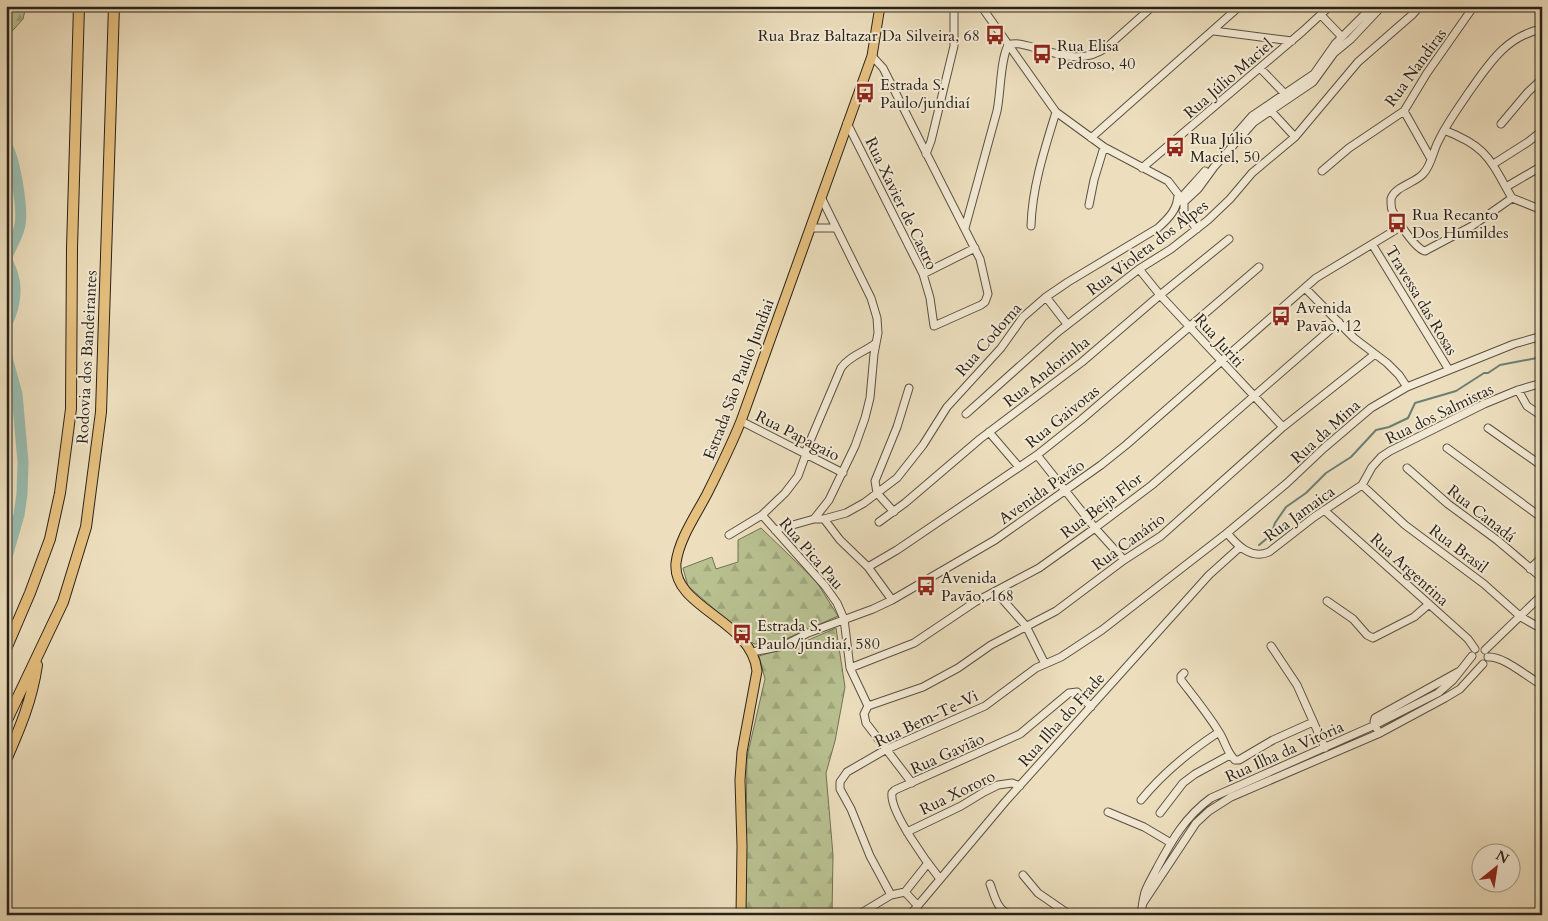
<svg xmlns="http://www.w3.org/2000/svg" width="1548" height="921" font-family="Cardo,serif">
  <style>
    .forest { fill: url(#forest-firs); stroke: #717255 }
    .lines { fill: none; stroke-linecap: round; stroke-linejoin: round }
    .stream { stroke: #6c7f74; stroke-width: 2 }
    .river { stroke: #99bdb1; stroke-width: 11 }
    .minor-casing { stroke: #5a5142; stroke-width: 9 }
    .major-casing { stroke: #292219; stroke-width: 11 }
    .highway-casing { stroke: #292219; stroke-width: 12 }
    .minor { stroke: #f3ead5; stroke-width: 7 }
    .major { stroke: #e6c07f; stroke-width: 9 }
    .highway { stroke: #e6c07f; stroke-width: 10 }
    .labels { text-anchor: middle; stroke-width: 4; stroke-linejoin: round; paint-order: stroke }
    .poi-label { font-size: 16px; fill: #292219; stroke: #f3ead5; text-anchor: start }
    .street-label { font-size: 16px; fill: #292219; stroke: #f3ead5 }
  </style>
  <defs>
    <pattern id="forest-firs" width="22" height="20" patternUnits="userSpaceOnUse" patternTransform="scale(1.25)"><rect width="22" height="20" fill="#b9c191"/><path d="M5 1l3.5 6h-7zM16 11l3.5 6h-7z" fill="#9fa67c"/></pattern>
  </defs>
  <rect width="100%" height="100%" fill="#eddfbe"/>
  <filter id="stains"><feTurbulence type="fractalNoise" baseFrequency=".004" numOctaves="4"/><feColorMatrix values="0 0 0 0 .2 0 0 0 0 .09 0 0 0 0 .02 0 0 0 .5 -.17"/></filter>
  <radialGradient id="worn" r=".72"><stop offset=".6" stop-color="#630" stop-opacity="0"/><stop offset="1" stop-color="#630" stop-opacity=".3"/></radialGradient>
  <path class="forest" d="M6,6H26L23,19L6,38Z
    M761,528L816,581L838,616L779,642L754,644L688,586L683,568L712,557L716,569L738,562V540Z
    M836,628L845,687L835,741L826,773L833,855L832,915H745L747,757L765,679L759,656L797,645Z"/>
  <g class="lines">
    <path class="stream" d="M1344,40L1352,33
      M1259,545L1271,535L1275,523L1286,507L1306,493L1326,473L1351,457L1376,430L1389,427L1408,418L1415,403L1456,391L1484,373H1488L1500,365L1542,357"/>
    <path class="river" d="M6,144C15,158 23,209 20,225C18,236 11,246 7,257C7,264 12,269 13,276C18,292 13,311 6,326
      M6,354L17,394L23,462L22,494L19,515L6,560"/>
    <defs>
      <path id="minor" d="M1321,15L1342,37
        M1214,31L1292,41
        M1260,68L1285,94
        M1271,111L1295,137
        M1404,111L1431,159
        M847,123L923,274L930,298L934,326L981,305L985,302L988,294L980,259L883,68L872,56
        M1501,124L1528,92L1542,79
        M1444,130C1488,147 1490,160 1512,198
        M1091,138L1240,6
        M1231,140L1252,116L1314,74L1335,44L1373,6
        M926,154L931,141L954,46V6
        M1495,163L1528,142L1542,131
        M1142,168L1303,31L1330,6
        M1322,171L1349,148L1404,111L1427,73L1474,6
        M1506,187L1542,166
        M1512,198L1472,226L1425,251C1415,249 1397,220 1392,210C1391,207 1391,203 1391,199C1394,187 1415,183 1423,174C1432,165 1433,150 1439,140C1447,123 1459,107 1469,92C1489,64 1506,36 1542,29
        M1512,198L1542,210
        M1178,202C1186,191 1196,182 1205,171
        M1089,205L1094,180L1104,147
        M1183,211L1197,229
        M1184,213V202L1198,189L1214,167L1254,122L1313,82L1334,53L1351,39L1382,6
        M1031,226C1032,187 1045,148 1056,112
        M811,228H835
        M965,228L997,111C1001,91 1000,62 1008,45C1017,42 1024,45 1032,47C1058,54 1083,65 1107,47L1153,6
        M1372,244L1449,370
        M1139,269L1160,295L1283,427
        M923,274L975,248
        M1305,288L1354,338L1387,363L1399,375L1407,387
        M1046,297L1067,324
        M1518,390L1527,406L1542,416
        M966,414L1058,332L1139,269L1171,249L1208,220L1230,199L1252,173L1295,137L1358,62L1413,14L1420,6
        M741,421L843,473
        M1488,428L1542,466
        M989,432L1019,467
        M1447,448L1542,518
        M805,453L841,368C849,356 865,352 876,343
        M1037,455L1095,528L1124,560
        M1407,468L1448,504L1497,540L1542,578
        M1362,485L1405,525L1484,584L1521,617L1542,629
        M1324,510L1468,639L1475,649
        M894,512L877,493L875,481L897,427L909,388
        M762,515L825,586L837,603L844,619L850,668L868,706
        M814,519H824L846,513L864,503L897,478L923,445L947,407L1001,348L1023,317L1046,297L1068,282L1158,228C1169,218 1178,209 1178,194L1168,181L1104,147L1056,112L981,6
        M824,519L840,540L868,567L892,600
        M879,522L905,503L980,439L1082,362L1160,295L1229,239
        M775,530L814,519L829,500L855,446L865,418L870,398L874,354L878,333L877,318L871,298L821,197
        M1227,533C1237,545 1251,560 1269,552L1314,517L1362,485L1372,467L1381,457L1390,451L1484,404L1518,390L1542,383
        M729,535L762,515L785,493L798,476L806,454
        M868,567L897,550L1037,455L1081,420L1259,267
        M1530,569L1542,557
        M996,592L1026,626L1045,664
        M1327,601L1353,619L1367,635L1373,638L1414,617L1429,604
        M1271,646L1297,685L1325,748
        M1485,650L1542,595
        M752,652L783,646L808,633L873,609L892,600L995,540L1101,465L1126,445L1316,278L1402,226
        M1488,657C1504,656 1527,677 1542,685
        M850,668L914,643L975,602L1039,568L1095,528L1152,485L1339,322
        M1184,673L1181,676V680C1194,697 1208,714 1219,732C1225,741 1227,753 1235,760H1239L1273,740L1313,722
        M868,706L923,687L958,668L991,645L1056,611L1124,560L1161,536L1283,427L1375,354
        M868,706L864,714L866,723L912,783
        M1377,729L1374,722L1375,718L1458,672
        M1141,800C1163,773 1190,751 1219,732
        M1108,812L1144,827L1171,843
        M1160,813L1183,783L1195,774L1230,755
        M907,832L961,806L984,792L998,785L1012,783L1020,786
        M1023,875L1038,893L1070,915
        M940,879C928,864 889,811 892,793L895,790L1020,734L1069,693L1077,692L1091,707
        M990,884C994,894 997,911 1010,914C1016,915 1021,913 1027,915
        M905,892L928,863
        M891,895L870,856L851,809L840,789V782L847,772L885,750L985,706L1036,668L1061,657L1102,630L1227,533L1287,483L1324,448L1371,408L1407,387L1514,344L1542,336
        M1143,903L1196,823L1209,811L1231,797L1380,733L1445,698L1460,689L1483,664
        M858,915L891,895L905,892L918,906
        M910,915L1005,802L1209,575L1239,548
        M1141,915C1142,907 1143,899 1145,892C1148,884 1153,876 1157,868C1172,840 1185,817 1211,798L1375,725L1438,693L1453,680L1472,656"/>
      <path id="major" d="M741,915L742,846L740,780L742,752L757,671C752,620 672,608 676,563C679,539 696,515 707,494C719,470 731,446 741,421L872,56L880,6"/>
      <path id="highway" d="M6,649L30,593L50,539L60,493L71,409L72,248L79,6
        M6,722L63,602L86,527L101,412L114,6
        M6,760C20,728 32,700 37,665"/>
    </defs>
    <use href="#minor" class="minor-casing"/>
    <use href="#major" class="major-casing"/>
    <use href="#highway" class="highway-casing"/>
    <use href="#minor" class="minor"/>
    <use href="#major" class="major"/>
    <use href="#highway" class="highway"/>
  </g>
  <defs>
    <symbol id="bus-bare" viewBox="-9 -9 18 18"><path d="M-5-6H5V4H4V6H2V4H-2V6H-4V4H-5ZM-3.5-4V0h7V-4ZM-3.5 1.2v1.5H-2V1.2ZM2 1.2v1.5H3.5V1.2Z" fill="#8f2418" stroke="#f3ead5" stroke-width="2.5" paint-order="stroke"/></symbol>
  </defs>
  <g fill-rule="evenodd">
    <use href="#bus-bare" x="981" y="21" width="28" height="28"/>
    <use href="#bus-bare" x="1028" y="40" width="28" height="28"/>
    <use href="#bus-bare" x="851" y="79" width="28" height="28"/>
    <use href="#bus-bare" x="1161" y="133" width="28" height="28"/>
    <use href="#bus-bare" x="1383" y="209" width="28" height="28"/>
    <use href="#bus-bare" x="1267" y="302" width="28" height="28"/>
    <use href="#bus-bare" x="912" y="572" width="28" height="28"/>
    <use href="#bus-bare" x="728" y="620" width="28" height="28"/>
  </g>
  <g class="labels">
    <g class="poi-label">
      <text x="980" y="41" text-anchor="end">Rua Braz Baltazar Da Silveira, 68</text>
      <text x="1057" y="51">Rua Elisa<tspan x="1057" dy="18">Pedroso, 40</tspan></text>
      <text x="880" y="90">Estrada S.<tspan x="880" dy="18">Paulo/jundiaí</tspan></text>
      <text x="1190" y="144">Rua Júlio<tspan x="1190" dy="18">Maciel, 50</tspan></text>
      <text x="1412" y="220">Rua Recanto<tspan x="1412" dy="18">Dos Humildes</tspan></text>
      <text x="1296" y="313">Avenida<tspan x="1296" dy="18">Pavão, 12</tspan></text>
      <text x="941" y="583">Avenida<tspan x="941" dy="18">Pavão, 168</tspan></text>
      <text x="757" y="631">Estrada S.<tspan x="757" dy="18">Paulo/jundiaí, 580</tspan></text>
    </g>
    <g class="street-label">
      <text transform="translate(1415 67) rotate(-54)" y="6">Rua Nandiras</text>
      <text transform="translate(1228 78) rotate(-41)" y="6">Rua Júlio Maciel</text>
      <text transform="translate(902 203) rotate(64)" y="6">Rua Xavier de Castro</text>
      <text transform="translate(1147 247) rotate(-37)" y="6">Rua Violeta dos Alpes</text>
      <text transform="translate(1422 300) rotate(59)" y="6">Travessa das Rosas</text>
      <text transform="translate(988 339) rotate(-49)" y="6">Rua Codorna</text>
      <text transform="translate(1220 340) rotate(48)" y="6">Rua Juriti</text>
      <text transform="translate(86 357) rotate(-87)" y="6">Rodovia dos Bandeirantes</text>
      <text transform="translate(1046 371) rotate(-38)" y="6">Rua Andorinha</text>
      <text transform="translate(738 379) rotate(-69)" y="6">Estrada São Paulo Jundiai</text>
      <text transform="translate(1439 413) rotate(-26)" y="6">Rua dos Salmistas</text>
      <text transform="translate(1062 416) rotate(-39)" y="6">Rua Gaivotas</text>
      <text transform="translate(1325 431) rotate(-42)" y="6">Rua da Mina</text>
      <text transform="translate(798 435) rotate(27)" y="6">Rua Papagaio</text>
      <text transform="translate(1041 491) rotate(-35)" y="6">Avenida Pavão</text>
      <text transform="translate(1101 505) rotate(-37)" y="6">Rua Beija Flor</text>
      <text transform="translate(1299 513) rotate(-36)" y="6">Rua Jamaica</text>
      <text transform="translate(1482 513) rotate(38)" y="6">Rua Canadá</text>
      <text transform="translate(1128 541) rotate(-36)" y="6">Rua Canário</text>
      <text transform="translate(1459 548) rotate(37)" y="6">Rua Brasil</text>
      <text transform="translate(812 553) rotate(49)" y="6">Rua Pica Pau</text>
      <text transform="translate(1410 569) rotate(42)" y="6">Rua Argentina</text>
      <text transform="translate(926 718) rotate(-25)" y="6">Rua Bem-Te-Vi</text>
      <text transform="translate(1061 719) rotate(-48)" y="6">Rua Ilha do Frade</text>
      <text transform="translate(1284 751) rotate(-24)" y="6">Rua Ilha da Vitória</text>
      <text transform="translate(947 753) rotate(-24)" y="6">Rua Gavião</text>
      <text transform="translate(957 792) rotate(-26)" y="6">Rua Xororo</text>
    </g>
  </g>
  <rect width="1548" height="921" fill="none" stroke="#eddfbe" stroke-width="25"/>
  <rect x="8" y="8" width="1533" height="906" fill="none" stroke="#292219" stroke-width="2.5"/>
  <rect x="12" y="12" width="1523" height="896" fill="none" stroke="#292219"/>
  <g transform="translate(1496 868) rotate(30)"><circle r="24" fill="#f3ead5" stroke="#a29a8a"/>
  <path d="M0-4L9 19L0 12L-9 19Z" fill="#8f2418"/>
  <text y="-8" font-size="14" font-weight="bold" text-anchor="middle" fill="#292219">N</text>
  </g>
  <rect width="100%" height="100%" filter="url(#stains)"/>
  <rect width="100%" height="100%" fill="url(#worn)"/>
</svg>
